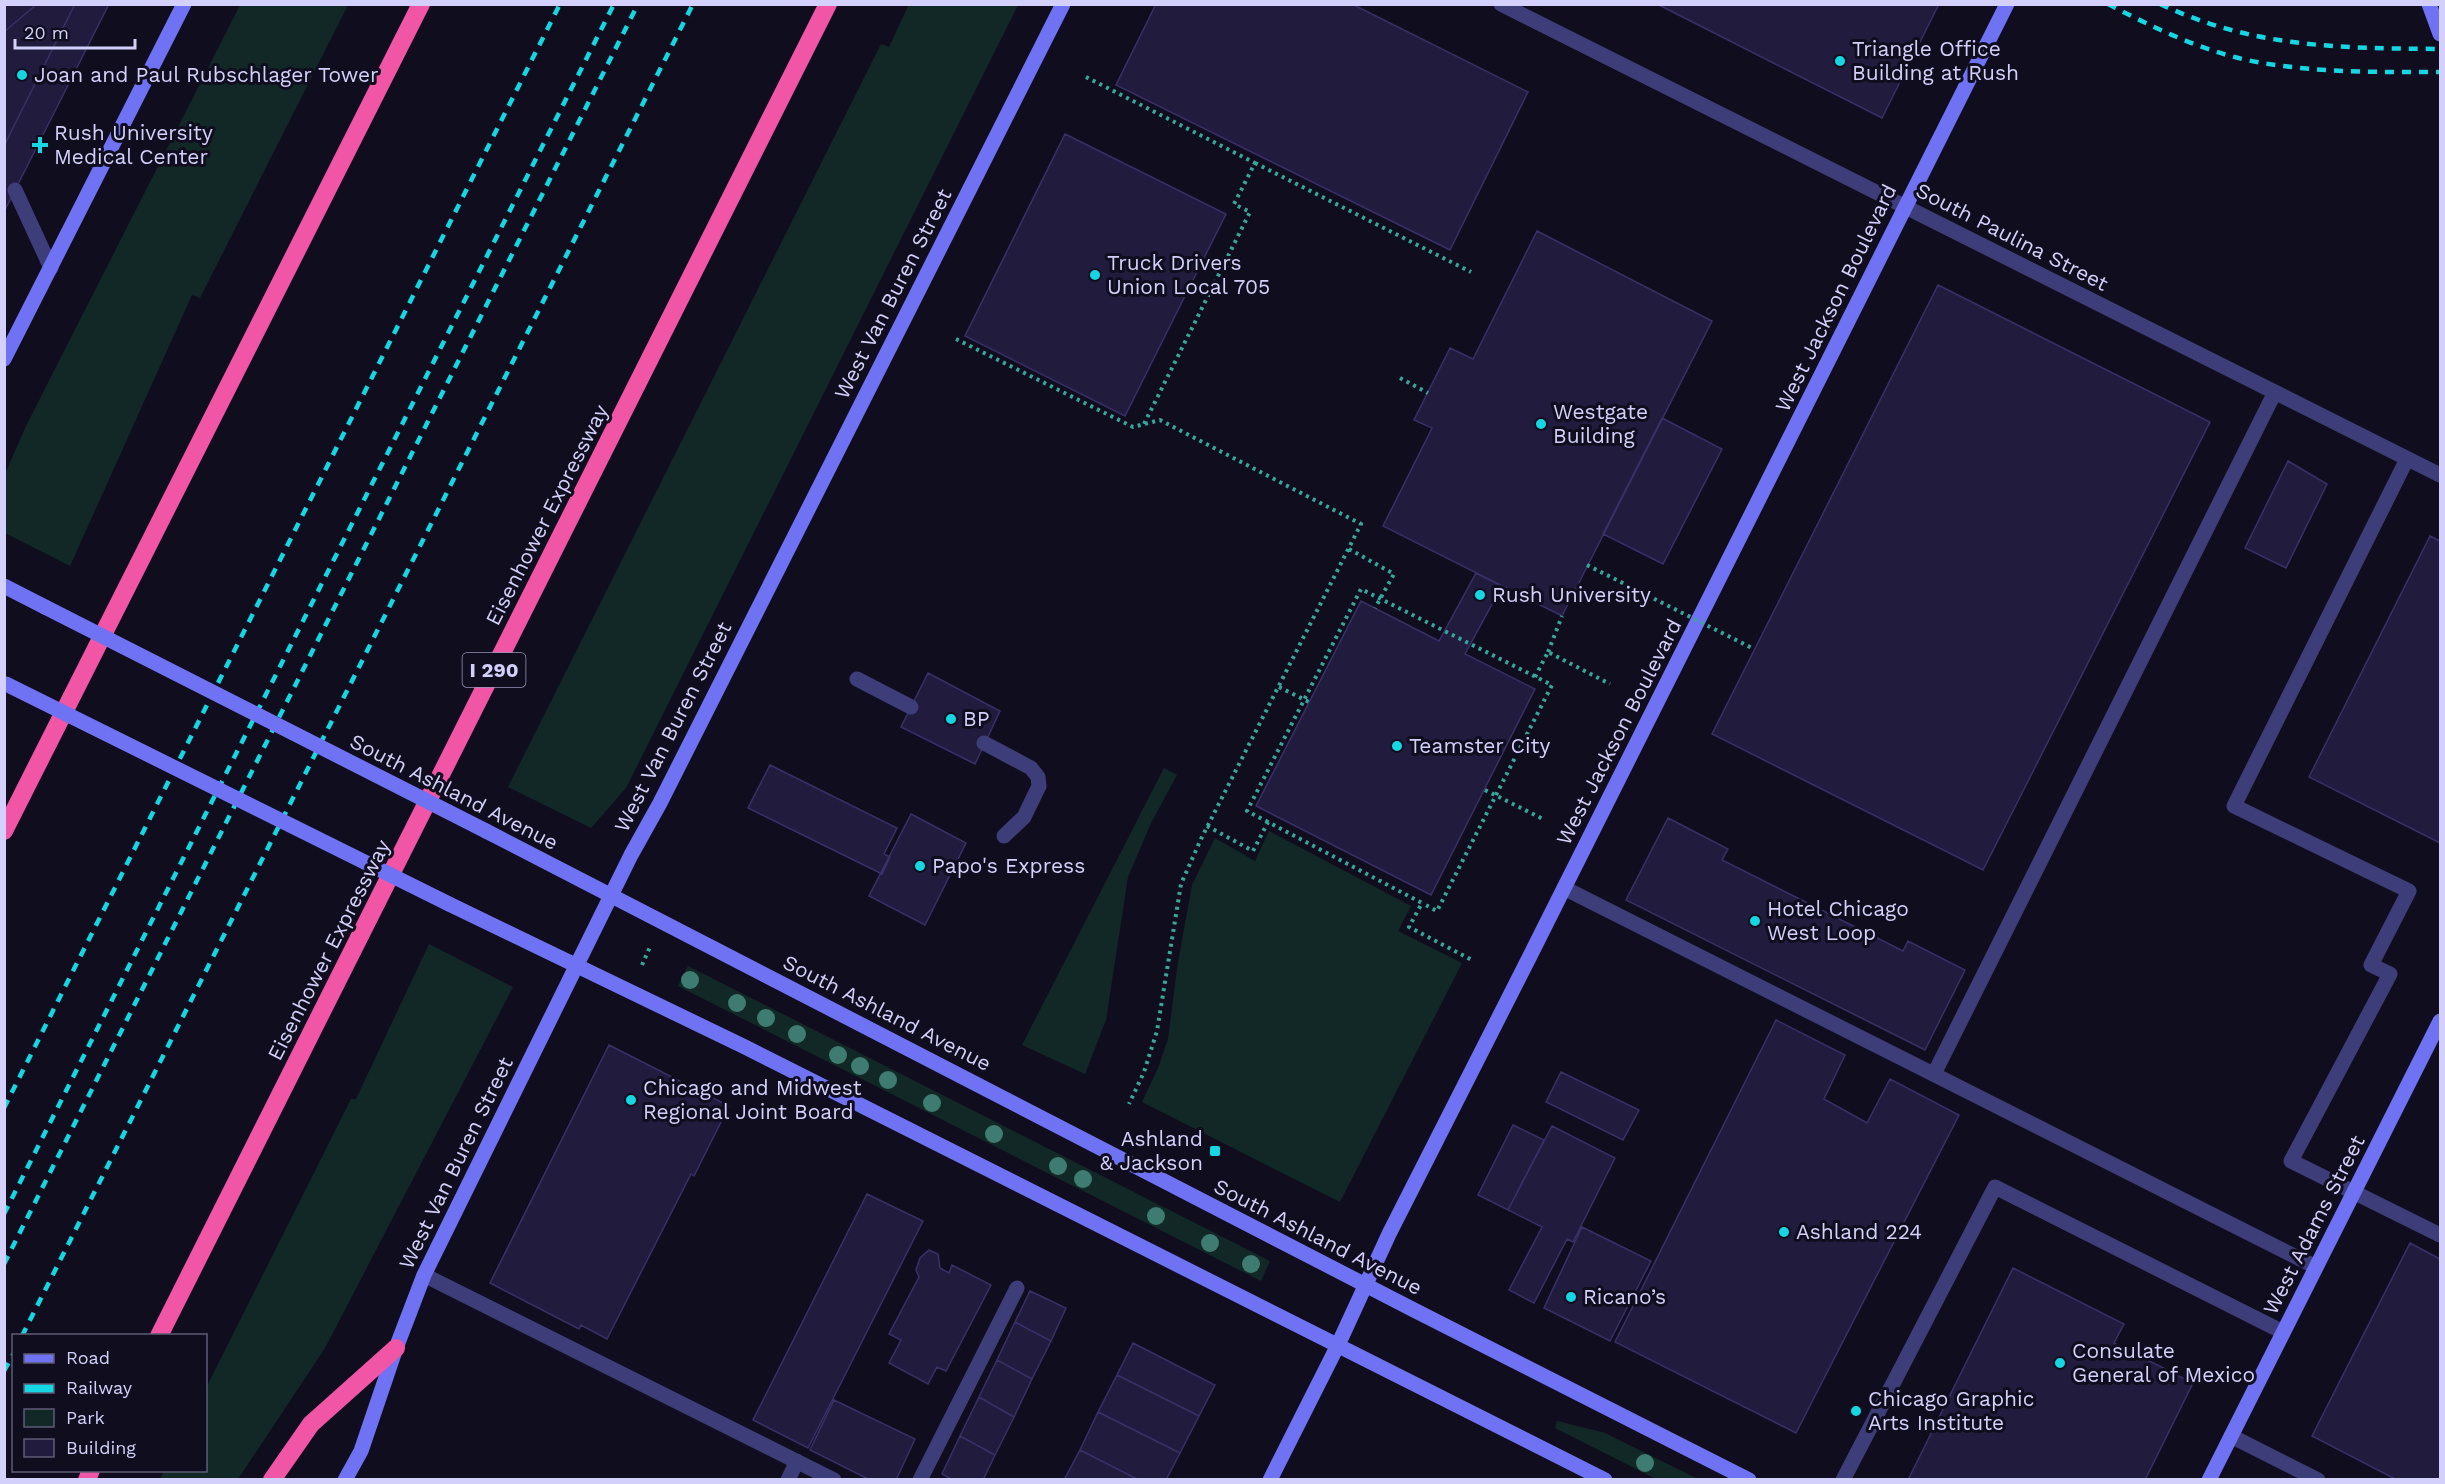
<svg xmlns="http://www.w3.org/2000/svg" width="2445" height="1484" font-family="'Work Sans',sans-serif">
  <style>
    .green { fill: #122826 }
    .building { fill: #211c3e; stroke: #393068; stroke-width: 1.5 }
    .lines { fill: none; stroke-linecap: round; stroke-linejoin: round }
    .path { stroke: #38a79b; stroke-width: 4; stroke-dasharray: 3 4.5; stroke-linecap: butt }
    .lane { stroke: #3d3e79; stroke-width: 15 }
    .street { stroke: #3d3e79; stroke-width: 15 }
    .secondary { stroke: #6f72f2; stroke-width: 15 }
    .highway { stroke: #f055a6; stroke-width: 18 }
    .rail { stroke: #14d7e3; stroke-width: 4.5; stroke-dasharray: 9 8; stroke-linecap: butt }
    .path-bridge { stroke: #38a79b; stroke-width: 4; stroke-dasharray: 3 4.5; stroke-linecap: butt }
    .secondary-bridge { stroke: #6f72f2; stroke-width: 15 }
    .tree { fill: #3e7b70 }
    .poi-dot { fill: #14d7e3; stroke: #100e1e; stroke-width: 2 }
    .labels { text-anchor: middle; stroke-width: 6; stroke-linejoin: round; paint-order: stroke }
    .shield { fill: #100e1e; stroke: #9896b9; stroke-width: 1.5 }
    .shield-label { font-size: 20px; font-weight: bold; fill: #d3d0fb }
    .poi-label { font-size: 21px; fill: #d3d0fb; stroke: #100e1e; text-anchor: start }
    .street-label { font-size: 21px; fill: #d3d0fb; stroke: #100e1e }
  </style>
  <rect width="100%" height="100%" fill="#100e1e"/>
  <path class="green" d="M909,4L1018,5L626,788L591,828L508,787L881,44L889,47Z
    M240,5H348L200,298L192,295L70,566L5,533V474L26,426Z
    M1164,768L1177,775L1151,823L1128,877L1106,1020L1085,1074L1022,1045Z
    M1269,831L1411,906L1398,931L1462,963L1340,1202L1142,1102L1158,1068L1168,1039L1178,962L1192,885L1215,838L1255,861Z
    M429,944L513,987L325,1348L238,1479H160L164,1471L206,1470V1388L351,1099H356Z
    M688,966L1270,1261L1261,1281L678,986Z
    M1557,1421L1605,1433L1698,1479H1656L1555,1428Z"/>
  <path class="building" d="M4,4H37L4,32Z
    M4,4H75L4,146Z
    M75,4H109L4,212V146Z
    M1156,4H1352L1528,92L1450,250L1116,85Z
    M1657,4H1939L1882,118Z
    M1065,134L1226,214L1125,416L965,336Z
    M1537,231L1712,321L1562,616L1383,526L1432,428L1414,420L1450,348L1473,359Z
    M1938,285L2210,422L1983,870L1712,734Z
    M1662,418L1722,449L1663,564L1603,534Z
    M2288,461L2327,484L2286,568L2245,548Z
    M2430,536L2440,541V843L2309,777Z
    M1476,573L1502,586L1465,654L1535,689L1431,895L1256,806L1361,601L1439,641Z
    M928,673L1000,711L975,764L901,727Z
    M770,765L897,828L884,854L890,857L882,874L748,808Z
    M911,814L966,843L925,925L869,896Z
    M1668,818L1728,849L1722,860L1903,951L1908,941L1965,970L1925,1050L1626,900Z
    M1776,1020L1845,1055L1824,1099L1867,1123L1890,1079L1959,1115L1796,1433L1615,1342Z
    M609,1045L729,1106L694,1176L691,1174L607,1339L581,1325L579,1329L490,1283Z
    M1561,1072L1639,1110L1623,1140L1546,1102Z
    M1513,1125L1544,1140L1508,1210L1478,1195Z
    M1552,1126L1615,1158L1573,1242L1567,1239L1534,1303L1509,1290L1542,1227L1508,1210Z
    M867,1194L923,1221L808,1448L753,1420Z
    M1582,1227L1651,1261L1610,1341L1544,1308Z
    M2410,1243L2440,1259V1480H2397L2312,1436Z
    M929,1250L938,1254L940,1268L949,1273L952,1265L991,1285L946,1371L937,1367L928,1384L889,1363L901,1340L889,1334L919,1277L916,1270L920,1258Z
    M2013,1268L2124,1324L2114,1343L2193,1383L2145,1480H1908Z
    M1030,1291L1066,1308L1051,1341L1015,1322Z
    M1015,1322L1051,1341L1032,1379L997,1360Z
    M1133,1343L1215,1385L1199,1416L1117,1375Z
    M997,1360L1032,1379L1014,1417L979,1397Z
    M1117,1375L1199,1416L1180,1453L1098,1412Z
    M979,1397L1014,1417L995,1455L960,1436Z
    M834,1400L915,1439L896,1480H870L810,1450Z
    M1098,1412L1180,1453L1166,1480H1139L1080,1450Z
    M960,1436L995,1455L983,1480H953L942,1474Z
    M1080,1450L1139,1480H1064Z"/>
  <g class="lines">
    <path class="path" d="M1086,77L1255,163L1234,204L1250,212L1144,424
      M1255,163L1471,272
      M956,339L1133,427L1160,420L1361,524L1201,839L1181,884L1157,1031L1144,1072L1129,1104
      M1400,378L1428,393
      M1349,549L1394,574L1375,608
      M1548,652L1562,616
      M1535,677L1548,652L1610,684
      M1279,687L1309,702
      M1485,790L1543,819
      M1268,822L1247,811L1361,589L1552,685L1437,911L1422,903
      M1207,826L1253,851L1268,822L1422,903L1409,927L1472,960
      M642,965L650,947"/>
    <path class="lane" d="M15,190L51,268
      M2407,459L2234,806L2409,891L2371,965L2390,974L2291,1161L2440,1235
      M857,679L911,707
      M984,743L1031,768L1038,777L1039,786L1024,817L1004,836
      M1564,888L2316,1267
      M1934,1074L2275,392
      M424,1275L834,1480
      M2231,1436L2318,1480
      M788,1480L797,1461
      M920,1480L1017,1288
      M1843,1480L1995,1187L2283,1332"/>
    <path class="street" d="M1501,4L2440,475"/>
    <path class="secondary" d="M2429,4L2440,34
      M4,359L184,4
      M4,586L45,607
      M486,831L1412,1309L1749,1480
      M449,904L745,1047L1605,1480
      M345,1480L361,1451L396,1348L424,1275L631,855L660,803L1063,4
      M1270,1480L1338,1345L1389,1234L1531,954L2007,4
      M2209,1480L2440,1021"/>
    <path class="highway" d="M4,831L421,4
      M159,1336L828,4
      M87,1480L91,1470
      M272,1480L311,1424L396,1348"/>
    <path class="rail" d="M2108,4C2154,28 2206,53 2257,62C2318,73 2379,72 2440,72
      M2160,4C2254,48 2339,48 2440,49
      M4,1108L560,4
      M4,1214L614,4
      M4,1264L638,4
      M22,1336L693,4
      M4,1371L14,1353"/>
    <path class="path-bridge" d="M1587,565L1754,649"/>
    <path class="secondary-bridge" d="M45,607L486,831
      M6,684L449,904"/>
  </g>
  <g class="tree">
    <circle cx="690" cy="980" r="9"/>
    <circle cx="737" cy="1003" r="9"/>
    <circle cx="766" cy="1018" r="9"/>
    <circle cx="797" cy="1034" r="9"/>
    <circle cx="838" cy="1055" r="9"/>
    <circle cx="860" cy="1066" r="9"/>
    <circle cx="888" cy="1080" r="9"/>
    <circle cx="932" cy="1103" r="9"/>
    <circle cx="994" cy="1134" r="9"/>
    <circle cx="1058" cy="1166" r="9"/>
    <circle cx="1083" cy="1179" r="9"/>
    <circle cx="1156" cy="1216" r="9"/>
    <circle cx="1210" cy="1243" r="9"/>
    <circle cx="1251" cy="1264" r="9"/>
    <circle cx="1645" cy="1463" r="9"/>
  </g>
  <g class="poi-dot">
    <circle cx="1840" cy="61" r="6"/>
    <circle cx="22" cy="75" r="6"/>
    <path d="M37 136h6v6h6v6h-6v6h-6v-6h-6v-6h6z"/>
    <circle cx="1095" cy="275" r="6"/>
    <circle cx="1541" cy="424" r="6"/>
    <circle cx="1480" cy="595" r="6"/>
    <circle cx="951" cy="719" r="6"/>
    <circle cx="1397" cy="746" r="6"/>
    <circle cx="920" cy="866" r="6"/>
    <circle cx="1755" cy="921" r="6"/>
    <circle cx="631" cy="1100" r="6"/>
    <rect x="1209" y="1145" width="12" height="12" rx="3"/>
    <circle cx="1784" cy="1232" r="6"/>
    <circle cx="1571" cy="1297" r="6"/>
    <circle cx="2060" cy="1363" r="6"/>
    <circle cx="1856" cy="1411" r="6"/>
  </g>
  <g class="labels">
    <rect class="shield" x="462.5" y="653" width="63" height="34" rx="4.5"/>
    <g class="shield-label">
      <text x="494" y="677">I 290</text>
    </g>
    <g class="poi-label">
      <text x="1852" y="56">Triangle Office<tspan x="1852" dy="24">Building at Rush</tspan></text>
      <text x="34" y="82">Joan and Paul Rubschlager Tower</text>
      <text x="54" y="140">Rush University<tspan x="54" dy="24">Medical Center</tspan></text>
      <text x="1107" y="270">Truck Drivers<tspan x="1107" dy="24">Union Local 705</tspan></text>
      <text x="1553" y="419">Westgate<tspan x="1553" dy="24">Building</tspan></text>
      <text x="1492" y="602">Rush University</text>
      <text x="963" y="726">BP</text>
      <text x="1409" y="753">Teamster City</text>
      <text x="932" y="873">Papo's Express</text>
      <text x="1767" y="916">Hotel Chicago<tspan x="1767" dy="24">West Loop</tspan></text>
      <text x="643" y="1095">Chicago and Midwest<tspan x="643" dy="24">Regional Joint Board</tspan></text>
      <text x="1203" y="1146" text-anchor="end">Ashland<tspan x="1203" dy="24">&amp; Jackson</tspan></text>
      <text x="1796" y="1239">Ashland 224</text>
      <text x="1583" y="1304">Ricano’s</text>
      <text x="2072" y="1358">Consulate<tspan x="2072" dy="24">General of Mexico</tspan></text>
      <text x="1868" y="1406">Chicago Graphic<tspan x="1868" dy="24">Arts Institute</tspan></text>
    </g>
    <g class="street-label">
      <text transform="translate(2012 237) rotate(27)" y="7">South Paulina Street</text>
      <text transform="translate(893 294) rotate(-63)" y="7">West Van Buren Street</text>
      <text transform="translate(1836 298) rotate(-64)" y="7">West Jackson Boulevard</text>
      <text transform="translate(547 515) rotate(-63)" y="7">Eisenhower Expressway</text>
      <text transform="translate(673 727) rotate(-63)" y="7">West Van Buren Street</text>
      <text transform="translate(1619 732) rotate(-63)" y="7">West Jackson Boulevard</text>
      <text transform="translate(454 792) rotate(27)" y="7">South Ashland Avenue</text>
      <text transform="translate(329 950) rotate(-63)" y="7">Eisenhower Expressway</text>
      <text transform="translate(887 1013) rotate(27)" y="7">South Ashland Avenue</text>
      <text transform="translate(456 1163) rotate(-64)" y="7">West Van Buren Street</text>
      <text transform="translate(2314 1225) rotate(-63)" y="7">West Adams Street</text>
      <text transform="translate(1318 1237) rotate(27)" y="7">South Ashland Avenue</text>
    </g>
  </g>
  <rect width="2445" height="1484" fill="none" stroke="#d3d0fb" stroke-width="12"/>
  <rect x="12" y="1334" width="195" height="138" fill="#100e1e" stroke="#5e5c76" stroke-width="1.5"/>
  <rect x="24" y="1354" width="30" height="9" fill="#6f72f2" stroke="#5e5c76" stroke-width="1.5"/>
  <text x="66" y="1364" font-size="18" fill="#d3d0fb">Road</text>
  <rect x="24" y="1384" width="30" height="9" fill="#14d7e3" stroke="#5e5c76" stroke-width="1.5"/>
  <text x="66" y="1394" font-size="18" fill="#d3d0fb">Railway</text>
  <rect x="24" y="1409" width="30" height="18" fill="#122826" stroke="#5e5c76" stroke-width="1.5"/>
  <text x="66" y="1424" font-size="18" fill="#d3d0fb">Park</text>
  <rect x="24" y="1439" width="30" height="18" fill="#211c3e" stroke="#5e5c76" stroke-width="1.5"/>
  <text x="66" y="1454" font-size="18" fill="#d3d0fb">Building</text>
  <path d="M15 39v9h120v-9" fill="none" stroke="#d3d0fb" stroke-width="3"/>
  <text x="24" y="39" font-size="18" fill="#d3d0fb" stroke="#100e1e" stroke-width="4.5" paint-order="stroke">20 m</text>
</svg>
